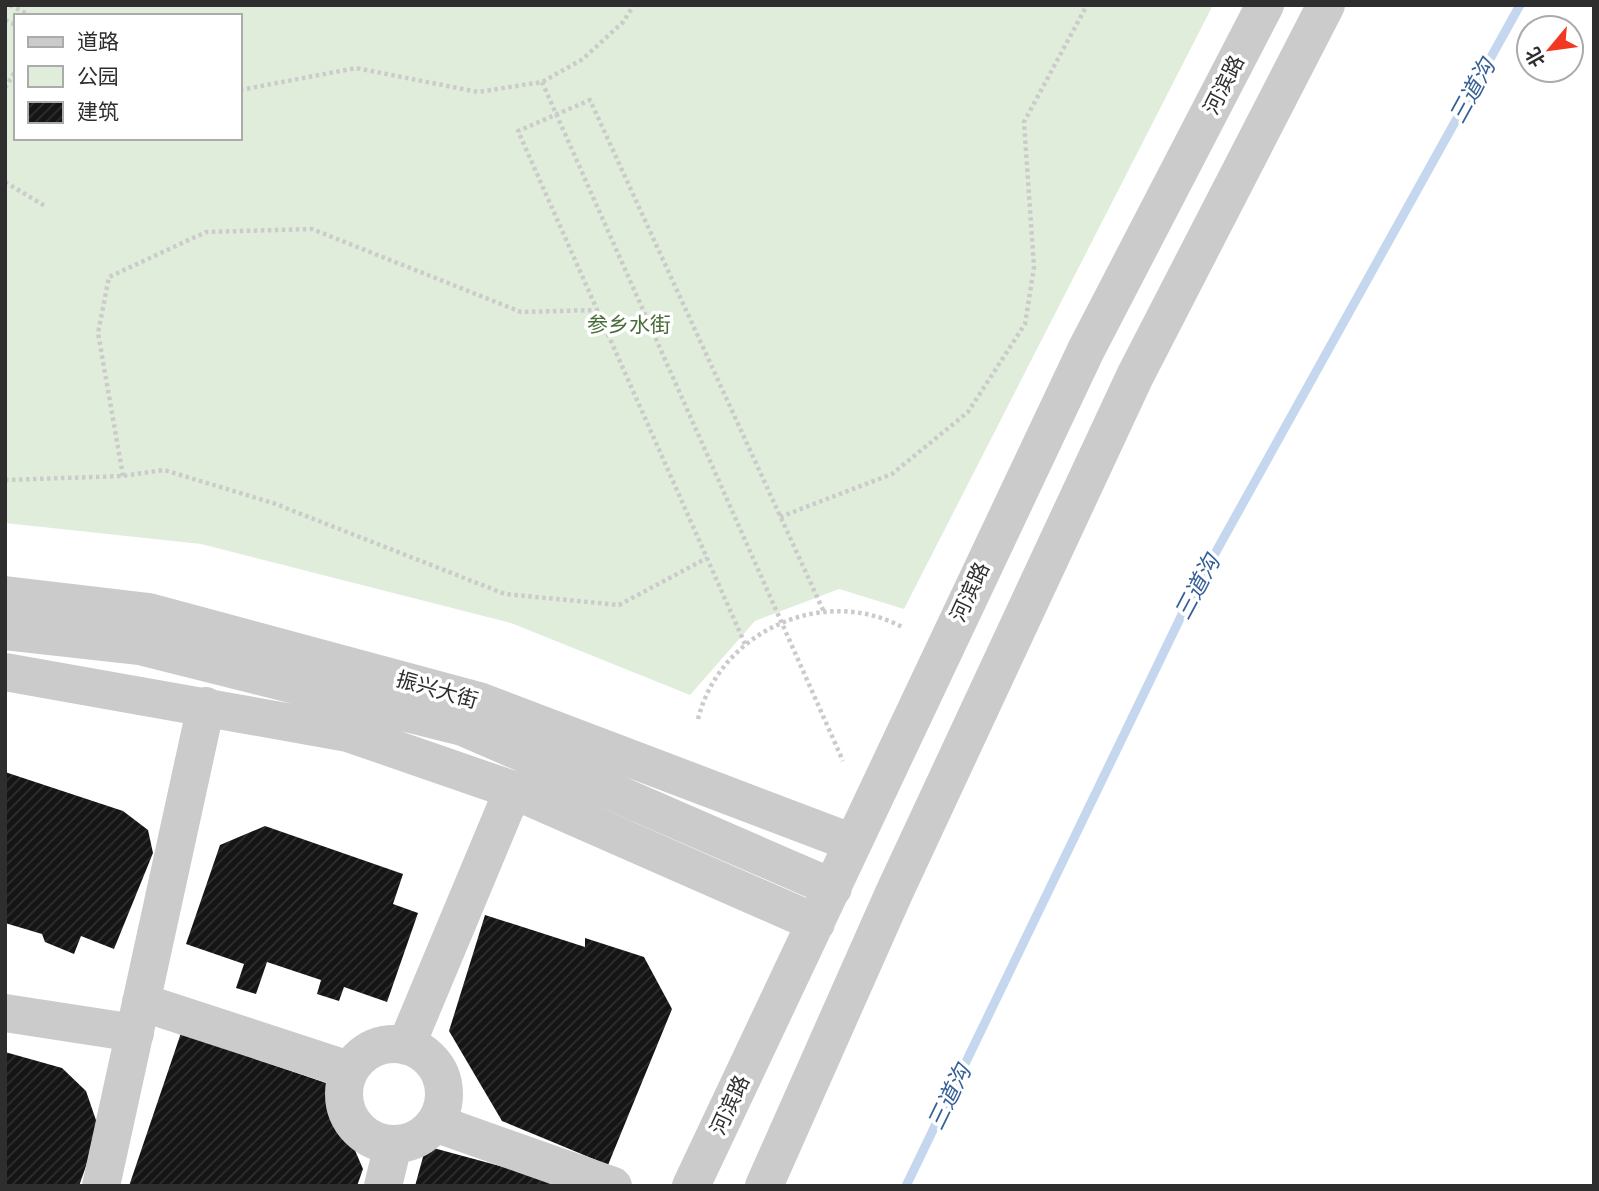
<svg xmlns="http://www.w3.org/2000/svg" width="1599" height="1191" font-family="Inter,'Noto Sans SC',sans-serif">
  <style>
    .green { fill: #e1eddb; fill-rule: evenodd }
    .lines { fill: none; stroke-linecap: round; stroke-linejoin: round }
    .stream { stroke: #c5d7ee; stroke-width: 9 }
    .building { fill: url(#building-hatch) }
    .path { stroke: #cbcbcb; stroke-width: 4.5; stroke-dasharray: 3.5 3.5; stroke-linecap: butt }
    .minor { stroke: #cbcbcb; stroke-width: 38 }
    .labels { text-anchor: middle; stroke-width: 7; stroke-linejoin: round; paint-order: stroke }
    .street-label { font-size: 21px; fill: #2e2e2e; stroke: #fff }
    .park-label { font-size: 21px; fill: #486d38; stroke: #fff }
    .water-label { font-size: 23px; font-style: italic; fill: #366197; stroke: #fff }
  </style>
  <defs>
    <pattern id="building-hatch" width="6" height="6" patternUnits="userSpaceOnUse" patternTransform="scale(1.75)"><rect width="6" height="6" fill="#151515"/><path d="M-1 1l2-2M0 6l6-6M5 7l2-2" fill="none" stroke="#2f2f2f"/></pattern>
  </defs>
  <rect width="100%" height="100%" fill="#fff"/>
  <path class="green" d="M5,5H1213L904,609L839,589L755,621L690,695L511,623L201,544L5,523ZM16,16H240V138H16Z"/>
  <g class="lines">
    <path class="stream" d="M906,1186L1188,602L1520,5"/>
  </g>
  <path class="building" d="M5,772L123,811L148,830L153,853L114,949L81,936L74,954L45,942L42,934L5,923Z
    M265,826L403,874L393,904L418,913L387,1002L344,987L339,1001L317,994L321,980L267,962L256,994L236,988L244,964L186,944L220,845Z
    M485,915L585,947V938L644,957L672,1009L608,1165L502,1121L449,1031Z
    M181,1033L326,1083L363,1169L357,1186H129Z
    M5,1052L62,1068L86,1091L99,1129L79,1186H5Z
    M426,1146L570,1185V1186H415Z"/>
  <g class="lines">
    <path class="path" d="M10,5L31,16
      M5,20L16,25
      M542,82L843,761
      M5,88L16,70
      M240,90L356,68L478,92L542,82L583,59L623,22L634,5
      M5,182L45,206
      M123,476L98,333L109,277L206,232L312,229L521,312L597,310
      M5,480L123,476L164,470L273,503L505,594L619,605L707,558
      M780,517L892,474L968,412L1025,324L1034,267L1024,122L1087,5
      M745,644L518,131L590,100L824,612
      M698,719C720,631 824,584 904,628"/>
    <path class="minor" d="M5,595L149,612L479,701L853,843
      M5,631L140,646L463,727L833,888
      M5,672L348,733L513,790L816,923
      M141,1002L349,1070
      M5,1013L135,1033
      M344 1094a50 50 0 1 1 100 0a50 50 0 1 1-100 0Z
      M406,1046L513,790
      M435,1123L613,1186
      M101,1186L206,706
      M383,1186L393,1145
      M691,1186L1086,350L1265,5
      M764,1186L894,893L1135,376L1326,5"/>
  </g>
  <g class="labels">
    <g class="street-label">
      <text transform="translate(1224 85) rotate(-63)" y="7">河滨路</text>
      <text transform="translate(970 592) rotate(-65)" y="7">河滨路</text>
      <text transform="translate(437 690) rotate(16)" y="7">振兴大街</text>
      <text transform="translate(730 1105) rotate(-65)" y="7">河滨路</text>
    </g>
    <g class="park-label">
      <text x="629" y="332">参乡水街</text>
    </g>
    <g class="water-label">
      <text transform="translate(1472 91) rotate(-61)" y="8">三道沟</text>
      <text transform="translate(1197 587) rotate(-62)" y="8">三道沟</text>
      <text transform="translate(949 1097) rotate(-64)" y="8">三道沟</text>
    </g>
  </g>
  <rect width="1599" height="1191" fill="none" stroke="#2e2e2e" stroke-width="14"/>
  <rect x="14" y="14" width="228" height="126" fill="#ffffff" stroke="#ababab" stroke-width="2"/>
  <rect x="28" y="37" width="35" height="10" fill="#cbcbcb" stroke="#ababab" stroke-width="2"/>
  <text x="77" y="49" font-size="21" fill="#2e2e2e">道路</text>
  <rect x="28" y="66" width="35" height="21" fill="#e1eddb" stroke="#ababab" stroke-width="2"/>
  <text x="77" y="84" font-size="21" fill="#2e2e2e">公园</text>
  <rect x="28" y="102" width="35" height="21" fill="url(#building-hatch)" stroke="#ababab" stroke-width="2"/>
  <text x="77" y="119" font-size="21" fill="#2e2e2e">建筑</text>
  <g transform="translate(1550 49) rotate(241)"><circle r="33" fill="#ffffff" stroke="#ababab" stroke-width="2"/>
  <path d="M0-5L12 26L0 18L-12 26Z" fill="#f23723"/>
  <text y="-10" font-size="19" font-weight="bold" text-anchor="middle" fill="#2e2e2e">北</text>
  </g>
</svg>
